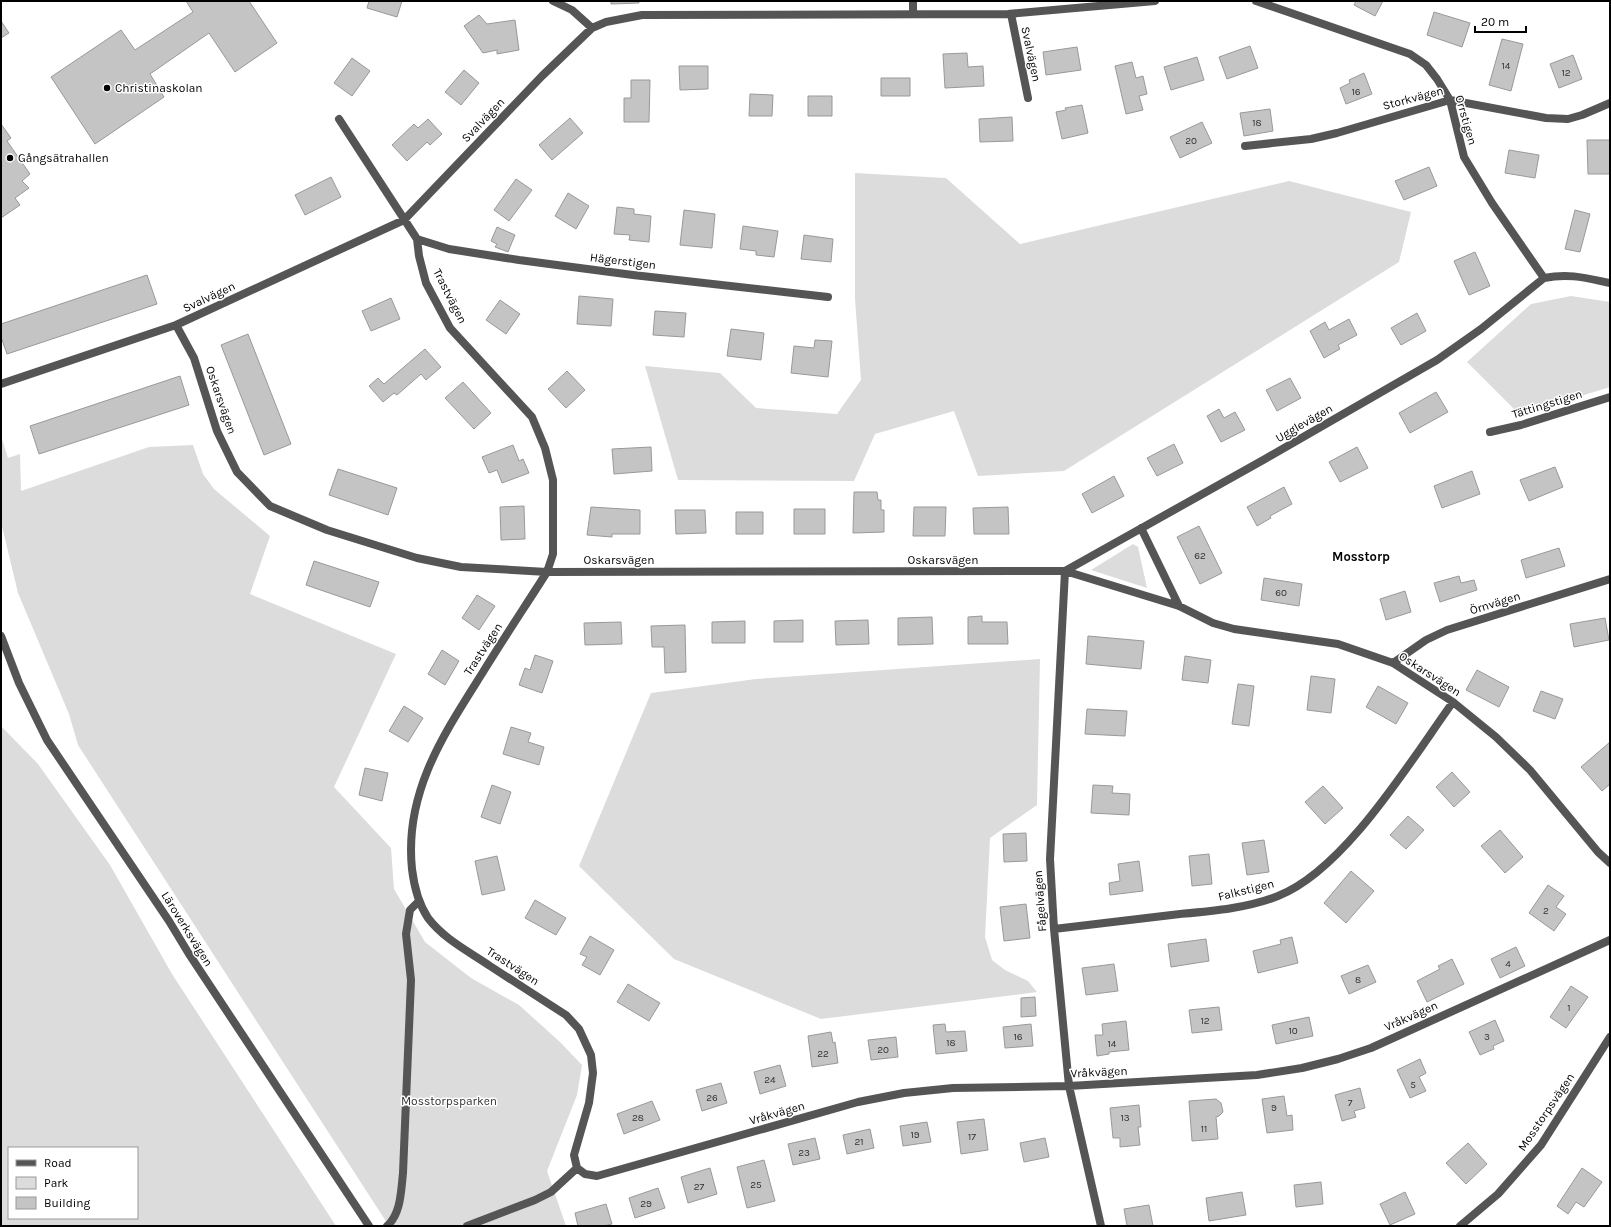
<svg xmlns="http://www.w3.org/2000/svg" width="1611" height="1227" font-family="Karla,sans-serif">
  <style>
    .green { fill: #dcdcdc; fill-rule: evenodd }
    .building { fill: #c4c4c4; stroke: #999 }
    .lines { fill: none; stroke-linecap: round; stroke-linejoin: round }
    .street { stroke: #555; stroke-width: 8 }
    .poi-dot { fill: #000; stroke: #fff; stroke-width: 1.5 }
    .labels { text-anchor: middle; stroke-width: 3; stroke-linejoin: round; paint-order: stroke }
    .number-label { font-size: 10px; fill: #313131 }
    .street-label { font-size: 12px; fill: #000; stroke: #fff }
    .poi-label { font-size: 12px; fill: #000; stroke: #fff; text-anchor: start }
    .park-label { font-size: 12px; fill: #333; stroke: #fff }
    .neighbourhood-label { font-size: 13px; font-weight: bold; fill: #000; stroke: #fff }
  </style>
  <rect width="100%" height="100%" fill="#fff"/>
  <path class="green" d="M855,173L946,178L1020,244L1289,181L1411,212L1399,262L1064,471L978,476L954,411L875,434L854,481L678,480L645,366L720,373L756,408L837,414L861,380L855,299Z
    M1571,296L1610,302V387L1520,415L1467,362L1531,304Z
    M1,436L8,458L20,454L21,491L149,447L193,445L203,474L214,489L270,536L250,594L396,654L334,787L391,848L394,889L425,942L471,978L519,1005L560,1042L582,1065L577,1095L547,1171L566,1226H389L78,745L69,714L18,593L1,522Z
    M1133,544L1138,547L1147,588L1091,570Z
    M1040,659L1037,805L990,838L985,937L992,960L1005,970L1028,981L1037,992L821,1019L674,959L579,866L651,693L756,679Z
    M1,726L38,764L110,865L172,974L336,1226H1ZM9,1148H137V1218H9Z"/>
  <path class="building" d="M186,1H249L277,43L235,72L209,33L150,74L164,97L95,144L51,77L121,30L135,50L193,12Z
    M369,1H402L397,17L367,8Z
    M611,1H639V3L611,4Z
    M1356,1H1383L1375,16L1354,5Z
    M1434,12L1470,23L1462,47L1427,35Z
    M479,15L487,24L515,20L519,50L497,54V50L483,53L464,26Z
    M1,21L9,33L1,38Z
    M1502,39L1523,44L1511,91L1489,85Z
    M1250,46L1258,68L1227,79L1219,57Z
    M1077,47L1081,70L1046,75L1043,52Z
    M967,53L968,67L983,66L984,86L945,88L943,54Z
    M1573,55L1582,79L1559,88L1550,64Z
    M1197,57L1204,80L1171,90L1164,67Z
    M352,58L370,71L352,96L334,83Z
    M1132,62L1136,78L1143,76L1147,94L1139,96L1143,110L1126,114L1115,66Z
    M679,66H708V89L680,90Z
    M464,70L479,83L461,105L445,92Z
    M1364,73L1372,94L1346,104L1340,88L1350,83L1349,80Z
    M881,78H910V96H881Z
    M631,80H650L649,122H624V98H631Z
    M750,94L773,95L772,116H749Z
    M808,96H832V116H808Z
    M1082,105L1088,133L1062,139L1056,112L1066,110L1065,108Z
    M1270,109L1273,131L1244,136L1240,113Z
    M1012,117L1013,141L980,142L979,119Z
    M570,118L583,133L552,160L539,145Z
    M428,119L442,134L430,145L427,142L407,161L392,145L414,124L418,128Z
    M1202,122L1212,143L1180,158L1170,137Z
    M1,124L11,138L7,141L30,174L22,181L29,188L15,198L20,205L1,218Z
    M1587,140H1610V174H1588Z
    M1509,150L1539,155L1535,178L1505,173Z
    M1429,167L1437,186L1404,200L1395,181Z
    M331,177L341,197L305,215L295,195Z
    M516,179L532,190L509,221L494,210Z
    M568,193L589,206L576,229L555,216Z
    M617,207L634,209V214L651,216L649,242L629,240L630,235L614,234Z
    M684,210L715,214L712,248L680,245Z
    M1575,210L1590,214L1580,252L1565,249Z
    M743,226L778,231L774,257L756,255V251L740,249Z
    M497,227L515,235L508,252L495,247L497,244L491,241Z
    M804,235L833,239L831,262L801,259Z
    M1475,252L1490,286L1469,295L1454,261Z
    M147,275L157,304L7,354L1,337V324Z
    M579,296L613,299L611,326L577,324Z
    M391,298L400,319L371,331L362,311Z
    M500,300L520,314L506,334L486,320Z
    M655,311L686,313L684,337L653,335Z
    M1417,313L1426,331L1401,345L1391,328Z
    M1349,319L1357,335L1338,345L1340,349L1324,358L1310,331L1325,322L1329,330Z
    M731,329L764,333L761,360L727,356Z
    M248,334L291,444L264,455L221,345Z
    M815,340L832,341L828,377L791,373L794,346L814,348Z
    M425,349L441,367L426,380L421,374L397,395L394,393L383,402L369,386L378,378L384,384Z
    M567,371L585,390L566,408L548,389Z
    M180,376L189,405L39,454L30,426Z
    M1290,378L1301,398L1277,411L1266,390Z
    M463,382L491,413L474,429L445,398Z
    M1436,392L1448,412L1410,433L1399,413Z
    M1219,409L1224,418L1235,412L1245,430L1221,442L1207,416Z
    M1174,444L1183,463L1157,476L1147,458Z
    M513,445L519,461L523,459L529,473L502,483L497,470L489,473L482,457Z
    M651,447L652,471L614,474L612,449Z
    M1357,447L1368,468L1340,482L1329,462Z
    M1555,467L1563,487L1529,501L1520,480Z
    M338,469L397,488L388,515L329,495Z
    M1472,471L1480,494L1442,508L1434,486Z
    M1114,476L1124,496L1092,513L1082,494Z
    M1284,487L1292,504L1270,516L1271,518L1257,526L1247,507Z
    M854,492H877L878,500H881V510H884V532L853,533Z
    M524,506L525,539L501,540L500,507Z
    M591,507L640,510V534H612V537L587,535Z
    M914,507H946L945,536H913Z
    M1008,507L1009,534H974L973,508Z
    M794,509H825V534H794Z
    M675,510H705L706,533L676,534Z
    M736,512H763V534H736Z
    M1199,526L1222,573L1200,584L1177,537Z
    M1559,548L1565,566L1526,578L1521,560Z
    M314,561L379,582L370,607L306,585Z
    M1459,576L1461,583L1474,580L1477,590L1440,602L1434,583Z
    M1264,578L1302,584L1299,606L1261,600Z
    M1405,591L1411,612L1386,620L1380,599Z
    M477,595L495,606L479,630L462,618Z
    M982,616V622H1007L1008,644H968V617Z
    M932,617L933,644L898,645V618Z
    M1605,618L1609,640L1574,647L1570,624Z
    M803,620V642H774V621Z
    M868,620L869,644L836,645L835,621Z
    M745,621V643H712V622Z
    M621,622L622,644L585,645L584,623Z
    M685,625L686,672L665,673L664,647H652L651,626Z
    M1088,636L1144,641L1141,669L1086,664Z
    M442,650L459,661L445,685L428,674Z
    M535,655L553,661L542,693L519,685L525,668L530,670Z
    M1185,656L1211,660L1208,683L1182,680Z
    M1477,670L1509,687L1499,707L1466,690Z
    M1311,676L1335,679L1331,713L1307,710Z
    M1238,684L1254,686L1249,726L1232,724Z
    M1378,686L1408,703L1396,724L1366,707Z
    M1541,691L1563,699L1555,719L1533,711Z
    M404,706L423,718L408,742L389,731Z
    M1087,709L1127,711L1125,736L1085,734Z
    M511,727L531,733L528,742L544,747L539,765L503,754Z
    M1610,742V784L1602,791L1581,767Z
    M365,768L388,773L382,801L359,795Z
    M1452,772L1470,792L1454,807L1436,787Z
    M492,785L511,792L500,824L481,817Z
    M1093,785L1113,786L1112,793L1130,794L1129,815L1091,813Z
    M1323,786L1343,808L1325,824L1305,802Z
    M1408,816L1424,830L1406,849L1390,835Z
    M1500,830L1523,857L1505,873L1481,846Z
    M1026,833L1027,861L1004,862L1003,834Z
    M1264,840L1269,872L1247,875L1242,843Z
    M1209,854L1212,884L1192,886L1189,856Z
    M497,856L505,890L482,895L475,861Z
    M1139,861L1143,891L1110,895L1109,883L1120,881L1118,864Z
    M1351,871L1374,891L1346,923L1324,903Z
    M1548,885L1564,896L1556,907L1566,914L1554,931L1529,913Z
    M535,900L566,918L556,935L525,918Z
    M1026,904L1030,938L1004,941L1000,907Z
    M590,936L614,950L600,975L582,965L587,957L580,954Z
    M1292,937L1298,963L1258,973L1253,951L1281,944L1280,940Z
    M1206,939L1209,961L1171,967L1168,944Z
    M1516,947L1525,966L1500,978L1491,959Z
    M1452,959L1464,984L1427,1002L1417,981L1440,969L1438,966Z
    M1114,964L1118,991L1086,995L1082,968Z
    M1368,965L1376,982L1349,994L1341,976Z
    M628,984L660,1003L649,1021L617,1002Z
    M1571,986L1588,997L1566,1028L1550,1017Z
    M1035,997L1036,1016L1021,1017V998Z
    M1219,1007L1222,1030L1192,1033L1189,1010Z
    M1309,1017L1313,1036L1276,1044L1272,1025Z
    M1495,1020L1504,1041L1493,1046L1494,1049L1480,1055L1469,1032Z
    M1126,1021L1129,1050L1109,1052V1054L1097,1056L1095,1035H1103L1102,1024Z
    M945,1024L946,1032L965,1031L967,1051L936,1054L933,1025Z
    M1031,1024L1033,1046L1005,1048L1003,1027Z
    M831,1032L833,1043L835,1042L838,1063L812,1067L808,1036Z
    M896,1037L898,1057L871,1060L868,1040Z
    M1420,1059L1426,1073L1419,1077L1426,1091L1410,1098L1397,1070Z
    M780,1065L786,1086L760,1094L754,1072Z
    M721,1083L727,1103L702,1111L696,1090Z
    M1360,1088L1365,1108L1354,1111L1356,1117L1342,1121L1335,1095Z
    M1284,1096L1287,1116L1292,1115L1293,1130L1267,1133L1262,1099Z
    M1216,1099L1221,1103L1223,1112L1219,1116L1216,1117L1218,1139L1192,1141L1189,1101Z
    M652,1101L660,1120L624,1134L617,1114Z
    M1139,1105L1141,1127H1138L1140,1145L1120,1147V1138H1113L1110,1108Z
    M984,1119L988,1150L961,1154L957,1122Z
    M927,1122L931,1142L903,1146L900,1126Z
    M870,1129L874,1148L847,1154L843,1135Z
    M815,1138L820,1159L793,1165L788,1144Z
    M1045,1138L1049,1157L1024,1162L1020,1143Z
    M1468,1143L1487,1164L1466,1184L1446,1163Z
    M764,1160L775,1201L747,1208L737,1167Z
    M710,1168L717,1194L688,1203L681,1177Z
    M1582,1168L1602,1182L1584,1207L1576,1202L1568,1214L1557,1206Z
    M1321,1182L1323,1204L1296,1207L1294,1185Z
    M658,1188L665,1208L635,1218L629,1198Z
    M1242,1192L1246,1215L1209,1221L1206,1198Z
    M1405,1192L1415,1214L1390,1225L1380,1204Z
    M606,1204L612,1224L603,1226H578L575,1213Z
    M1149,1205L1153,1226H1127L1124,1209Z"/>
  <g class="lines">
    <path class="street" d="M553,1L572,10L592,28
      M1256,1L1410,54L1426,65L1437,79L1450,100L1464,157L1492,203L1544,278C1569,273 1586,278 1610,283
      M913,14V1
      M1011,14L1028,98
      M339,119L417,239L419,256L426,283L450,328L532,417L545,448L553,480V554L547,572C526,605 504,638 483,672C444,734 404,792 412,869C414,886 418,903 428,918C444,939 468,951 490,966C515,982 541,999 566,1015L579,1029L591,1055L593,1073L589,1103L574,1155L577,1168
      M1245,146L1311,139L1337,133L1450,100L1546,118L1568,119L1582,115L1610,103
      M417,239L449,249L519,260L633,275L828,297
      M176,325L194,358L217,431L237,472L270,506L327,530L417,558L461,567L547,572L1065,571L1179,606L1213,623L1234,629L1338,644L1393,663L1453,702L1496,737L1530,770L1598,852L1610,863
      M1,384L176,325L404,220L542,76L592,28L606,22L642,15L1008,14L1155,1
      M1490,432L1521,425L1610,397
      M1141,528L1179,606
      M1,636L19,683L47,740L169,921L189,954L369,1226
      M1393,663L1426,640L1447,630L1610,579
      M1054,929C1096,924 1138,919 1180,914C1213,911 1248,908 1278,896C1345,870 1411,760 1453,702
      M577,1168L585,1174L597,1176L858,1102L904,1093L953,1088L1069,1086L1257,1075L1302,1068L1338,1059L1371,1048L1610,940
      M387,1226C401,1214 401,1191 403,1173L411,980L406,934L410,910L419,901
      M467,1226L535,1200L551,1192L577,1168
      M1101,1226L1069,1086L1054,929L1050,859L1065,571L1265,459L1437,360L1481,329L1544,278
      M1460,1226L1498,1194L1541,1145L1610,1037"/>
  </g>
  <g class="poi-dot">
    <circle cx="107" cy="88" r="4"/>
    <circle cx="10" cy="158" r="4"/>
  </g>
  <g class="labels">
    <g class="number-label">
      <text x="1506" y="69">14</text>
      <text x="1566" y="76">12</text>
      <text x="1356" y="95">16</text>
      <text x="1257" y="126">18</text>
      <text x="1191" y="144">20</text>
      <text x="1200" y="559">62</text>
      <text x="1281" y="596">60</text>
      <text x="1546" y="914">2</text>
      <text x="1508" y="967">4</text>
      <text x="1358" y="983">8</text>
      <text x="1569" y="1011">1</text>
      <text x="1205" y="1024">12</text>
      <text x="1293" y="1034">10</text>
      <text x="1018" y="1040">16</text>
      <text x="1487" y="1040">3</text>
      <text x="951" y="1046">18</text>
      <text x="1112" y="1047">14</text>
      <text x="883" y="1053">20</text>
      <text x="823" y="1057">22</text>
      <text x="770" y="1083">24</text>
      <text x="1413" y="1088">5</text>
      <text x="712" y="1101">26</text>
      <text x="1350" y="1106">7</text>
      <text x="1274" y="1111">9</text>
      <text x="638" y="1121">28</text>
      <text x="1125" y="1121">13</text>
      <text x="1204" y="1132">11</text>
      <text x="915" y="1138">19</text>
      <text x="972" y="1140">17</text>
      <text x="859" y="1145">21</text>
      <text x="804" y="1156">23</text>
      <text x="756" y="1188">25</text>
      <text x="699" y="1190">27</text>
      <text x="646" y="1207">29</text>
    </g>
    <g class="street-label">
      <text transform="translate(1031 54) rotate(78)" y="4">Svalvägen</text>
      <text transform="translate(1413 98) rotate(-15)" y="4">Storkvägen</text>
      <text transform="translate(483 120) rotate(-46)" y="4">Svalvägen</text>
      <text transform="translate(1466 120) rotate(74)" y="4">Orrstigen</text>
      <text transform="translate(623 261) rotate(7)" y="4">Hägerstigen</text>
      <text transform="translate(450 296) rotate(63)" y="4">Trastvägen</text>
      <text transform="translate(209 297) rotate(-25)" y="4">Svalvägen</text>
      <text transform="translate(221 400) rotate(71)" y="4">Oskarsvägen</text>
      <text transform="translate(1547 404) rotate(-17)" y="4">Tättingstigen</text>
      <text transform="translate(1304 423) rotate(-30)" y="4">Ugglevägen</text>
      <text x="619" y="564">Oskarsvägen</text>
      <text x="943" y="564">Oskarsvägen</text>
      <text transform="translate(1495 603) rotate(-17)" y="4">Örnvägen</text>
      <text transform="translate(483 649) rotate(-57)" y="4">Trastvägen</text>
      <text transform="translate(1430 674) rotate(33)" y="4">Oskarsvägen</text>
      <text transform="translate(1246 890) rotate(-14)" y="4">Falkstigen</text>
      <text transform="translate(1040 901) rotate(-94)" y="4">Fågelvägen</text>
      <text transform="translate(187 929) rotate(58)" y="4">Läroverksvägen</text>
      <text transform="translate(513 966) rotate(33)" y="4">Trastvägen</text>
      <text transform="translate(1411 1016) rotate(-24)" y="4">Vråkvägen</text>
      <text transform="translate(1099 1072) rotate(-3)" y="4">Vråkvägen</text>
      <text transform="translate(1546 1112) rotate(-56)" y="4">Mosstorpsvägen</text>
      <text transform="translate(777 1113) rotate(-16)" y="4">Vråkvägen</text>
    </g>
    <g class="poi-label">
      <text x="115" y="92">Christinaskolan</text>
      <text x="18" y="162">Gångsätrahallen</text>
    </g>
    <g class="park-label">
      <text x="449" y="1105">Mosstorpsparken</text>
    </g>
    <g class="neighbourhood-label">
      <text x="1361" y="561">Mosstorp</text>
    </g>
  </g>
  <rect width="1611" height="1227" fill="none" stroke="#000000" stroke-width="4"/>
  <rect x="8" y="1147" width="130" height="72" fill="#ffffff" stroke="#999999"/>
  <rect x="16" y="1160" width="20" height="6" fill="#555555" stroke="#999999"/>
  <text x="44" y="1167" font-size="12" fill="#000000">Road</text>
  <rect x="16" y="1177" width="20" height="12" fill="#dcdcdc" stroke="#999999"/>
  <text x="44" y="1187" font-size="12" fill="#000000">Park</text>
  <rect x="16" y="1197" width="20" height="12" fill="#c4c4c4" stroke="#999999"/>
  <text x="44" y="1207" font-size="12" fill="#000000">Building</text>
  <path d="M1475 26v6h51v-6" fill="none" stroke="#000000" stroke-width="2"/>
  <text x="1481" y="26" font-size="12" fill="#000000" stroke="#ffffff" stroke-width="3" paint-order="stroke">20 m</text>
</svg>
